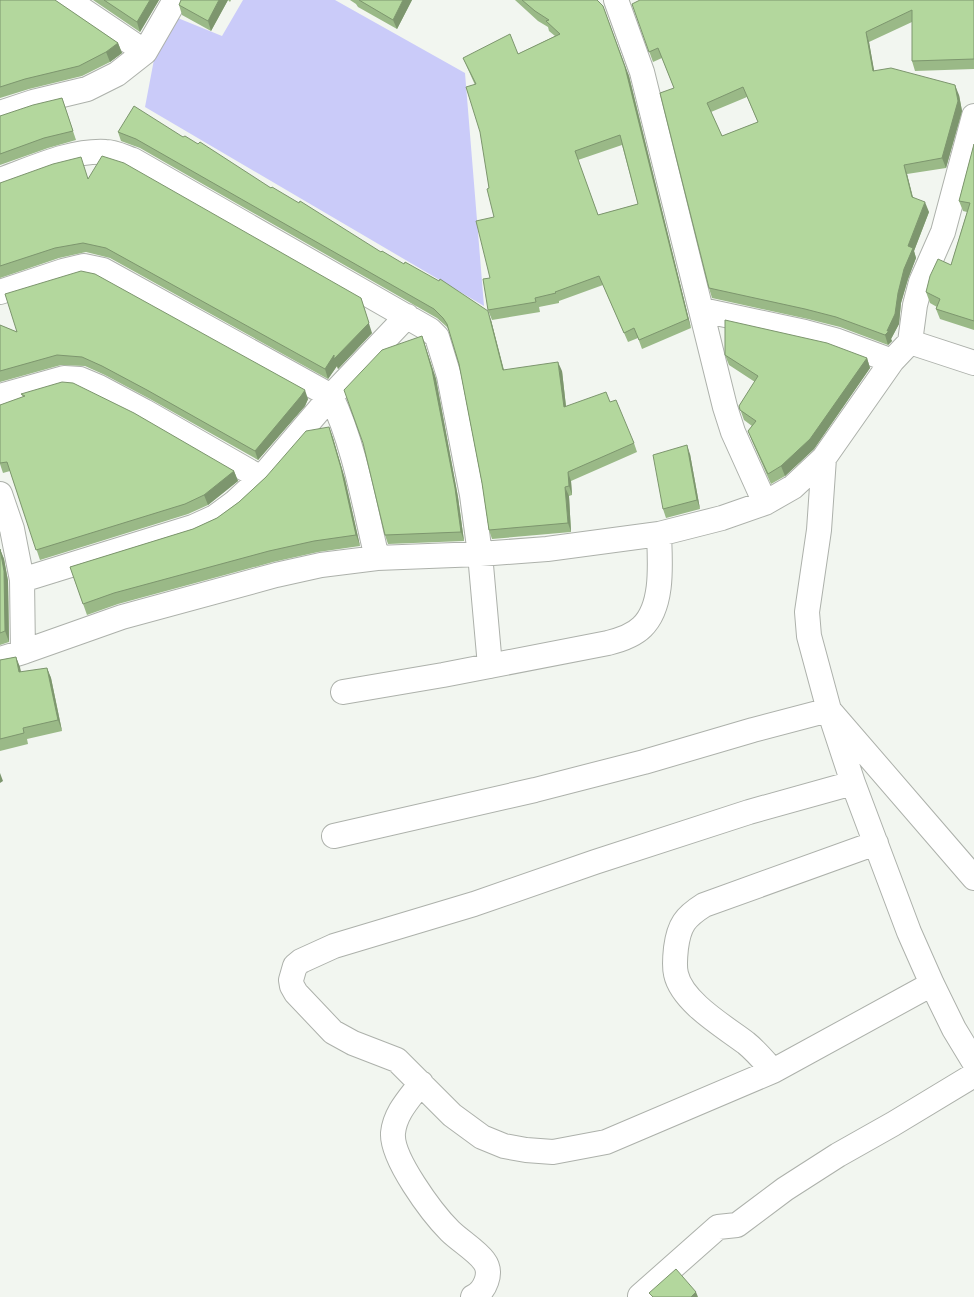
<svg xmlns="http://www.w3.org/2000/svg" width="974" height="1297" font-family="Montserrat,sans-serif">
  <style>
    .green { fill: #cacbf9 }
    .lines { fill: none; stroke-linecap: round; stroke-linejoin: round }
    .minor-casing { stroke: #adb1ab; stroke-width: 26 }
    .minor { stroke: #fff; stroke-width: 24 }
    .wall { fill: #9ab987; fill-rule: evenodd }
    .shaded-wall { fill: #7d966e }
    .building { fill: #b3d79d; stroke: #7d966e; fill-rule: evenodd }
  </style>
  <rect width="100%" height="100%" fill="#f2f6f0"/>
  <path class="green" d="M243,0H335L465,73L484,306L145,107L163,12L222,36Z"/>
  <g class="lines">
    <defs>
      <path id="minor" d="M68,0L145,52
        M616,0L642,72L725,407L733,432L765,503L793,487L824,458L892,361L910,342L915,305L921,282L943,232L974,116
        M0,113L33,102L87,89L117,74L145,52L175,0
        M0,180C34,168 70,150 106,152C115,152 124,157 133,160L430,330L437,337L449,376L472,495L480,554L490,666
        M0,292L63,271L84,266L103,270L331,396C355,447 364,504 377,558
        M702,310L805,332L835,340L892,361
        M910,342L974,363
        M0,396L64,378L80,379L99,387L144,411L261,478
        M824,458L819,530L807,612L809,636L829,710L853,783L909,932L932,984L954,1029L974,1062
        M0,494L12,529L22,580L23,652L122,617L276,575L321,565L377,558L480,554L547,549L659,534L722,518L765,503
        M22,580L193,527L215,517L234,503L261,478L331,396L407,316
        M0,659L23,652
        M343,692L443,675L608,643C620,640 633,636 642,627C664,606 660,562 659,534
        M334,836L535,790L644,762L753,730L829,710L974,878
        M876,843L704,905C685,917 679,925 676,948C675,957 674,966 676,974C682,1002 725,1027 746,1043C756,1051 765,1062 773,1071L932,984
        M773,1071L606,1142L553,1152L526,1150L504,1146L482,1137L452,1115L397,1060L353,1043L333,1032L296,993L292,986L291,980L295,966L301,961L334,946L474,904L595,862L749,812L853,783
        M421,1083C409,1099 395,1113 393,1133C391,1158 432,1213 450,1231C459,1240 477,1251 484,1261C493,1273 485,1291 473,1297
        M640,1296L718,1227L737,1225L785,1189L838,1155L893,1124L974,1075"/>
    </defs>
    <use href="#minor" class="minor-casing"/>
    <use href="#minor" class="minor"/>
  </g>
  <path class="wall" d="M0,0L56,1L118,43L122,53L110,62L82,76L29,89L0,98Z
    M93,0H159L140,32Z
    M181,0H231L230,2L228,0L211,31L182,15L179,5Z
    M350,0H412L397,29L358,7L356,4Z
    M515,0H597L629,76L691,328L642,349L638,338L628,342L603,285L559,301V303L539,307L540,312L492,320L488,310L494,217L489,188L475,85L463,58L518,54L555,36L549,31L548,27L538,21ZM622,145L638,204L598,215L578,160Z
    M974,0V69L915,71L912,61V22L869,42L874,71L959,95L962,111L946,168L907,174L913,197L929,212L914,251L916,258L908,279L901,303L899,324L891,339L892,341L888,345L840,327L808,319L712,298L709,288L674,88L662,58L653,62L632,4ZM747,97L758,122L722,136L711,112Z
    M62,98L76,140L48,148L0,165V116Z
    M118,132L183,137L271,188L491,320L504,370L562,371L566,406L610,402L634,443L637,452L571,481L572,495L569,496L571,532L492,539L489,530L482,483L459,364L449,331L447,327L437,318L416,306L140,148L121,141Z
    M974,144V330L940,319L936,309L937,307L930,303L926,292L951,265L967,212L963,211L959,201Z
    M89,178L372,333L338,369L337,366L328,379L110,258L86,252L59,258L0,278V183Z
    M0,325L17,332L308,399L305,406L258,460L150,399L105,375L85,366L61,365L0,382Z
    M422,336L436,379L458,497L464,541L388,544L385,535Z
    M725,355L867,358L870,368L814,449L785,476L771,484L752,441L748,431L752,426L744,420L739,406L755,382L729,365Z
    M21,394L234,471L238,481L208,505L188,514L40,560L10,471L3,473L0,464V405L23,397Z
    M329,427L333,438L345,479L360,546L318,552L273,562L118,604L87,615L70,567L193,529L217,518L239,502L266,477Z
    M690,454L700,509L666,518L663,509Z
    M0,549L4,559L8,581L9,642L0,645Z
    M16,657L21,672L47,668L51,678L62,731L27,739L28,744L0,751V660Z"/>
  <path class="shaded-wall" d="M150,0H159L140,32L137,22Z
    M219,0H228L211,31L208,21Z
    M403,0H412L397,29L393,20Z
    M603,6L629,76L691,328L688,319Z
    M866,32L869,42L876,81L873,71Z
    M118,43L122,53L110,62L106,52Z
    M955,85L959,95L962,111L946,168L942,158Z
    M904,165L907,174L915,207L912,197Z
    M925,202L929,212L914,251L916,258L908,279L901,303L899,324L891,339L892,341L888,345L885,335L887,331L898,293L908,246Z
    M361,298L372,333L338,369L337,366L328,379L325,369Z
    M488,311L491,320L506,379L503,370Z
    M422,336L436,379L458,497L464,541L461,532Z
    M867,358L870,368L814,449L785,476L781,466Z
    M558,362L562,371L567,416L564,407Z
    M305,390L308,399L305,406L258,460L255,451Z
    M329,427L333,438L345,479L360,546L356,535Z
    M687,445L690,454L700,509L697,500Z
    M234,471L238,481L208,505L204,495Z
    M568,472L571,481L572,495L569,486Z
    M565,487L569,496L571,532L568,523Z
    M0,549L4,559L8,581L9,642L5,631Z
    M16,657L20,667L23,683L19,672Z
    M47,668L51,678L62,731L58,720Z
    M0,773L3,781L0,783Z
    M696,1292L698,1297H691Z"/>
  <path class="building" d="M0,0H55L118,43L106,52L79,66L25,79L0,87Z
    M104,0H150L137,22Z
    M181,0H219L208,21L179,5Z
    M359,0H403L393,20Z
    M522,0H597L603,6L625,67L688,319L639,340L634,328L624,333L599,276L555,292L556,293L535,298L536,302L488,310L483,279L490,278L476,221L494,217L487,189L489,188L480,132L466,87L476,84L463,58L510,34L518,54L560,34L546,21L549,20L535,11ZM620,135L638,204L598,215L575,151Z
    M640,0H974V59L912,61V10L866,32L873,71L891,68L955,85L958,101L942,158L904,165L912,197L925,202L908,246L913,248L904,269L898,293L895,314L887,331H889L885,335L836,317L805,309L709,288L660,93L674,88L658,48L649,52L632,4ZM743,87L758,122L722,136L707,103Z
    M62,98L73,131L44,138L0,154V116L33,105Z
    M134,106L183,137L185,136L198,144L200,142L271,188L272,187L299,203L300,201L381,252L382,251L404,264L405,262L439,281L440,279L488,311L503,370L558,362L564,407L606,392L610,402L616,400L634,443L568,472L569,486L565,487L568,523L489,530L482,483L459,364L447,324L443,318L434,309L413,297L136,139L118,132Z
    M974,144V321L936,309L940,299L926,292L930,276L938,259L951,265L970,203L959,201Z
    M102,156L124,163L361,298L369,323L334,359V355L325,369L106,248L83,243L55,248L0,266V183L53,164L81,157L88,179Z
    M81,271L95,274L305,390L301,396L255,451L147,390L102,366L82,357L57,355L0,371V325L17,332L5,294Z
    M725,320L827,343L867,358L810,439L781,466L768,474L748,431L756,421L740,410L739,406L758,376L725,355Z
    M422,336L432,370L455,488L461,532L385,535L363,443L344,390L382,350Z
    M62,382L73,383L134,413L234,471L204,495L185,504L36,550L7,462L0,463V405L25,396L21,394Z
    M329,427L341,468L356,535L314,541L269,551L114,593L83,604L70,567L193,529L217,518L239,502L266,477L306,431Z
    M687,445L697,500L663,509L653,455Z
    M0,549L4,571L5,631L0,633Z
    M16,657L19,672L47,668L58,720L23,728L24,733L0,739V660Z
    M676,1269L696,1292L691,1297H653L649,1293Z"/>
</svg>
